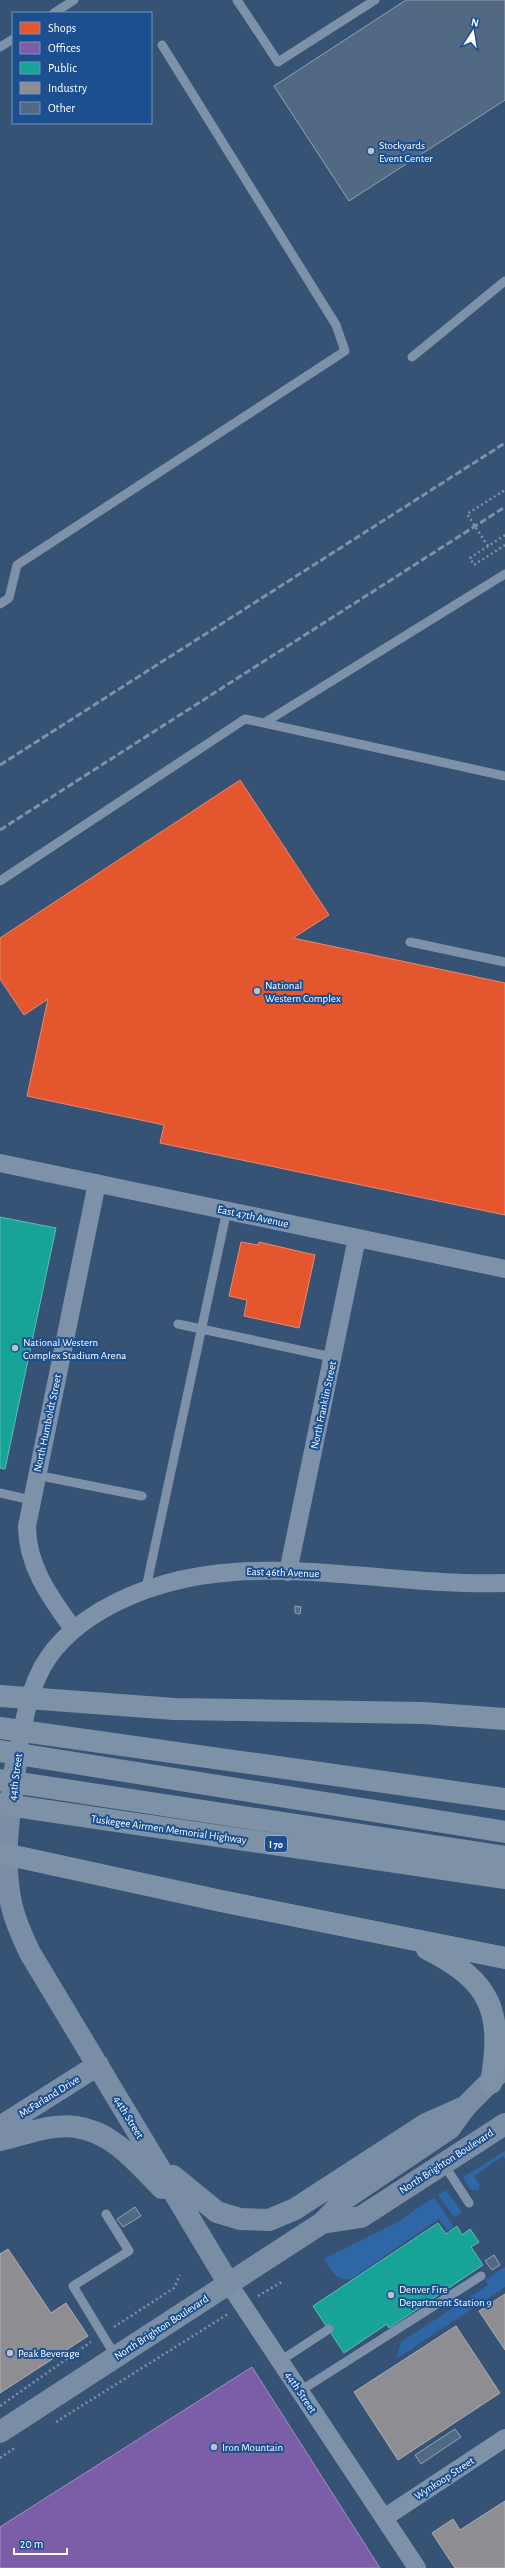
<svg xmlns="http://www.w3.org/2000/svg" width="505" height="2568" font-family="'Alegreya Sans',sans-serif">
  <style>
    .green { fill: #2f66a5 }
    .shops { fill: #e4572e; stroke: #ec896d }
    .offices { fill: #7b5ea7; stroke: #a38ec1 }
    .public { fill: #17a398; stroke: #5dbfb7 }
    .industry { fill: #8d8d92; stroke: #afafb3 }
    .building { fill: #526984; stroke: #92a2b6 }
    .lines { fill: none; stroke-linecap: round; stroke-linejoin: round }
    .path { stroke: #7d92a8; stroke-width: 2.5; stroke-dasharray: 2 3; stroke-linecap: butt }
    .lane { stroke: #7d92a8; stroke-width: 9 }
    .street { stroke: #7d92a8; stroke-width: 18 }
    .secondary { stroke: #798da4; stroke-width: 22 }
    .highway { stroke: #7e92a7; stroke-width: 22 }
    .rail { stroke: #7e92a7; stroke-width: 3; stroke-dasharray: 7 3; stroke-linecap: butt }
    .poi-dot { fill: #b9c2ce; stroke: #1b4f8f; stroke-width: 1.5 }
    .labels { text-anchor: middle; stroke-width: 4; stroke-linejoin: round; paint-order: stroke }
    .shield { fill: #1b4f8f; stroke: #bbcadd; stroke-width: 1 }
    .shield-label { font-size: 10px; font-weight: bold; fill: #fff }
    .poi-label { font-size: 11px; fill: #fff; stroke: #1b4f8f; text-anchor: start }
    .street-label { font-size: 11px; fill: #fff; stroke: #1b4f8f }
  </style>
  <rect width="100%" height="100%" fill="#365274"/>
  <path class="green" d="M505,2151V2159L503,2156L474,2176L480,2185L478,2191L470,2189L463,2177Z
    M446,2190L462,2212L454,2217L438,2195Z
    M434,2197L454,2227L447,2231L439,2219L353,2278C338,2284 331,2270 324,2259L396,2223Z
    M505,2267V2287L396,2359L401,2342L488,2285L485,2280Z"/>
  <path class="shops" d="M240,780L329,915L293,938L505,983V1215L160,1143L164,1125L27,1096L48,999L24,1015L0,979V938Z
    M241,1242L258,1245L259,1242L315,1255L299,1328L244,1316L247,1300L229,1296Z"/>
  <path class="offices" d="M252,2367L380,2568H0V2527Z"/>
  <path class="public" d="M0,1217L56,1228L5,1469L0,1468Z
    M438,2223L446,2234L457,2226L462,2235L470,2229L479,2242L471,2247L483,2265L389,2328L387,2324L344,2353L313,2306Z"/>
  <path class="industry" d="M8,2249L51,2313L66,2303L88,2336L0,2393V2254Z
    M505,2294V2350L479,2311Z
    M456,2326L500,2393L398,2460L354,2392Z
    M505,2501V2568H455L432,2533L453,2519L460,2530Z"/>
  <path class="building" d="M406,0H505V100L349,201L274,86Z
    M295,1606L301,1607L300,1614L295,1613Z
    M135,2207L141,2216L123,2227L117,2219Z
    M494,2255L500,2265L492,2270L485,2261Z
    M455,2429L461,2437L421,2464L415,2455Z"/>
  <g class="lines">
    <path class="path" d="M505,535L470,558L474,565L505,545
      M488,546L467,514L505,490
      M258,2296L282,2282
      M114,2327L174,2288L180,2275
      M0,2406L91,2342
      M56,2422L228,2314
      M0,2458L16,2447"/>
    <path class="lane" d="M237,0L278,62L375,0
      M54,13L74,0
      M0,47L13,39
      M412,357L505,281
      M0,604L9,598L17,565L345,351L336,325L162,45
      M264,723L505,574
      M0,881L245,719L505,776
      M410,942L505,962
      M178,1324L332,1357
      M36,1475L142,1496
      M0,1493L31,1500
      M146,1588L227,1210
      M443,2163L469,2203
      M106,2214L129,2251L73,2286L116,2357
      M280,2361L329,2329
      M300,2391L481,2276"/>
    <path class="street" d="M0,1163L505,1269
      M288,1572L357,1238
      M73,1629C50,1597 27,1566 27,1526L97,1183
      M17,1754C23,1728 27,1700 38,1676C51,1646 75,1626 102,1610C227,1538 370,1588 505,1583
      M229,2284L417,2568
      M384,2518L505,2438"/>
    <path class="secondary" d="M17,1754C11,1804 0,1858 12,1907C16,1924 23,1938 30,1953L229,2284
      M0,2127L98,2065
      M0,2140C23,2135 52,2123 76,2127C113,2132 137,2163 162,2188
      M173,2176L217,2212L240,2219L269,2220L295,2209L426,2124L462,2108
      M322,2223L361,2217L505,2124
      M0,2432L322,2223L346,2198L450,2128L466,2106L505,2067"/>
    <path class="highway" d="M0,1696L174,1709L423,1713L505,1719
      M0,1728L505,1799
      M0,1751L505,1832
      M0,1780L505,1857
      M0,1804L505,1878
      M0,1853L221,1901L505,1958
      M427,1949C493,1982 503,2013 491,2083"/>
    <path class="rail" d="M0,765L505,443
      M0,830L505,507"/>
  </g>
  <g class="poi-dot">
    <circle cx="371" cy="151" r="4"/>
    <circle cx="257" cy="991" r="4"/>
    <circle cx="15" cy="1348" r="4"/>
    <circle cx="391" cy="2295" r="4"/>
    <circle cx="10" cy="2353" r="4"/>
    <circle cx="214" cy="2447" r="4"/>
  </g>
  <g class="labels">
    <rect class="shield" x="265" y="1836" width="22" height="16" rx="3"/>
    <g class="shield-label">
      <text x="276" y="1848">I 70</text>
    </g>
    <g class="poi-label">
      <text x="379" y="149">Stockyards<tspan x="379" dy="13">Event Center</tspan></text>
      <text x="265" y="989">National<tspan x="265" dy="13">Western Complex</tspan></text>
      <text x="23" y="1346">National Western<tspan x="23" dy="13">Complex Stadium Arena</tspan></text>
      <text x="399" y="2293">Denver Fire<tspan x="399" dy="13">Department Station 9</tspan></text>
      <text x="18" y="2357">Peak Beverage</text>
      <text x="222" y="2451">Iron Mountain</text>
    </g>
    <g class="street-label">
      <text transform="translate(253 1216) rotate(12)" y="4">East 47th Avenue</text>
      <text transform="translate(323 1405) rotate(-78)" y="4">North Franklin Street</text>
      <text transform="translate(47 1423) rotate(-78)" y="4">North Humboldt Street</text>
      <text transform="translate(283 1572) rotate(2)" y="4">East 46th Avenue</text>
      <text transform="translate(15 1777) rotate(-82)" y="4">44th Street</text>
      <text transform="translate(169 1829) rotate(8)" y="4">Tuskegee Airmen Memorial Highway</text>
      <text transform="translate(49 2096) rotate(-32)" y="4">McFarland Drive</text>
      <text transform="translate(129 2117) rotate(59)" y="4">44th Street</text>
      <text transform="translate(446 2161) rotate(-33)" y="4">North Brighton Boulevard</text>
      <text transform="translate(161 2327) rotate(-33)" y="4">North Brighton Boulevard</text>
      <text transform="translate(301 2392) rotate(56)" y="4">44th Street</text>
      <text transform="translate(444 2478) rotate(-33)" y="4">Wynkoop Street</text>
    </g>
  </g>
  <rect x="12" y="12" width="140" height="112" fill="#1b4f8f" stroke="#7695bc"/>
  <rect x="20" y="22" width="20" height="12" fill="#e4572e" stroke="#7695bc"/>
  <text x="48" y="32" font-size="12" fill="#ffffff">Shops</text>
  <rect x="20" y="42" width="20" height="12" fill="#7b5ea7" stroke="#7695bc"/>
  <text x="48" y="52" font-size="12" fill="#ffffff">Offices</text>
  <rect x="20" y="62" width="20" height="12" fill="#17a398" stroke="#7695bc"/>
  <text x="48" y="72" font-size="12" fill="#ffffff">Public</text>
  <rect x="20" y="82" width="20" height="12" fill="#8d8d92" stroke="#7695bc"/>
  <text x="48" y="92" font-size="12" fill="#ffffff">Industry</text>
  <rect x="20" y="102" width="20" height="12" fill="#526984" stroke="#7695bc"/>
  <text x="48" y="112" font-size="12" fill="#ffffff">Other</text>
  <g transform="translate(473 32) rotate(12)" stroke="#1b4f8f" stroke-width="3" paint-order="stroke">
  <path d="M0-3L7 15L0 10L-7 15Z" fill="#ffffff"/>
  <text y="-6" font-size="11" font-weight="bold" text-anchor="middle" fill="#ffffff">N</text>
  </g>
  <path d="M14 2548v6h53v-6" fill="none" stroke="#ffffff" stroke-width="2"/>
  <text x="20" y="2548" font-size="12" fill="#ffffff" stroke="#1b4f8f" stroke-width="3" paint-order="stroke">20 m</text>
</svg>
